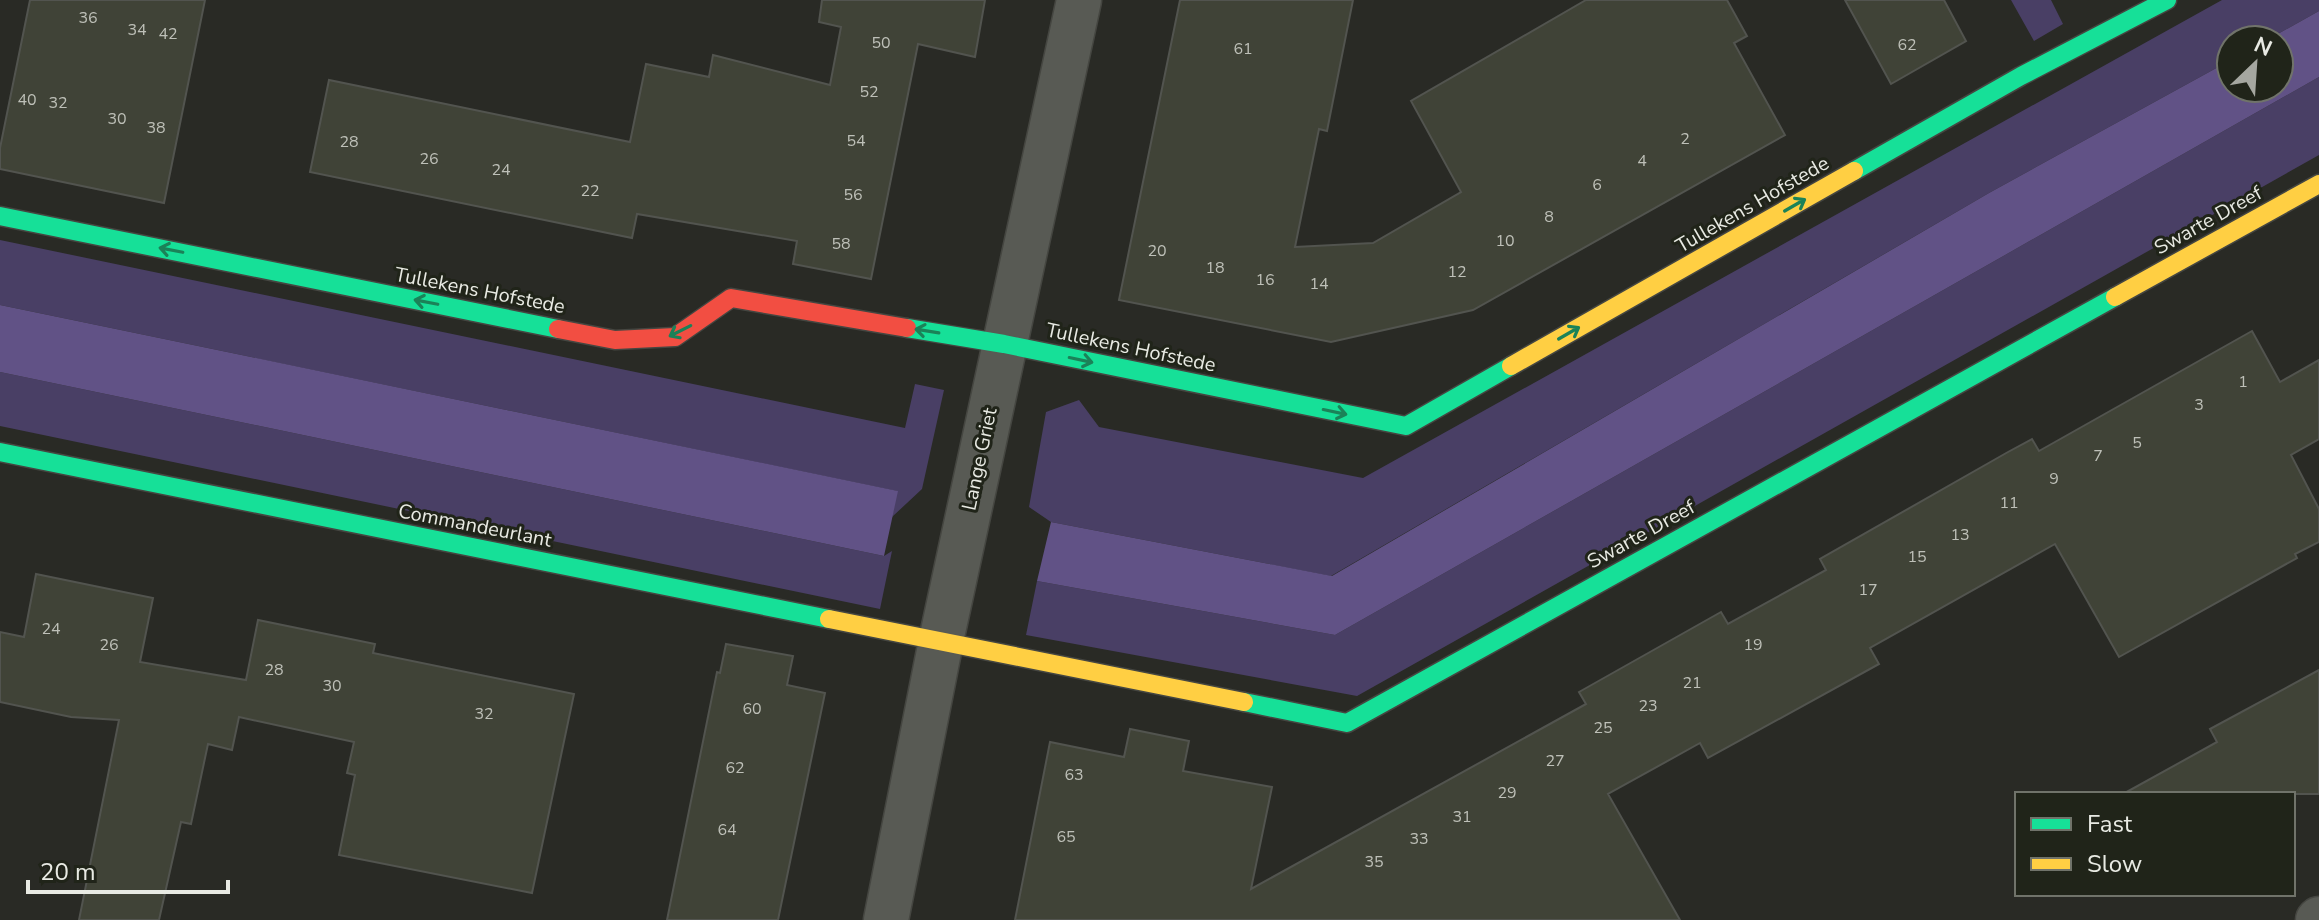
<svg xmlns="http://www.w3.org/2000/svg" width="2319" height="920" font-family="'Nunito Sans',sans-serif">
  <style>
    .green { fill: #493f65 }
    .water { fill: #615286 }
    .building { fill: #404337; stroke: #52544f; stroke-width: 2 }
    .lines { fill: none; stroke-linecap: round; stroke-linejoin: round }
    .street-casing { stroke: #454641; stroke-width: 47 }
    .fast-casing { stroke: #454641; stroke-width: 21 }
    .slow-casing { stroke: #454641; stroke-width: 21 }
    .jam-casing { stroke: #454641; stroke-width: 21 }
    .street { stroke: #585a54; stroke-width: 44 }
    .fast { stroke: #16e098; stroke-width: 18 }
    .slow { stroke: #ffcf43; stroke-width: 18 }
    .jam { stroke: #f24e42; stroke-width: 18 }
    .oneway { stroke: #1b8258 }
    .labels { text-anchor: middle; stroke-width: 6; stroke-linejoin: round; paint-order: stroke }
    .number-label { font-size: 16px; fill: #bec0b8 }
    .street-label { font-size: 20px; fill: #e8eae3; stroke: #202419 }
  </style>
  <rect width="100%" height="100%" fill="#292a25"/>
  <path class="green" d="M2011,0H2051L2063,24L2034,41Z
    M2222,0H2319V11L2267,40H2231V60L1989,193L1331,576L1051,522L1029,507L1046,412L1079,400L1099,427L1363,478Z
    M2319,77V155L1357,696L1026,635L1037,581L1335,635Z
    M0,240L905,428L915,384L944,390L922,489L892,517L897,491L0,305Z
    M0,372L884,556L892,551L880,609L0,426Z"/>
  <path class="water" d="M2319,11V77L1335,635L1037,581L1051,522L1332,576L1989,193L2231,60V88H2279V40H2267Z
    M0,305L898,491L884,556L0,372Z"/>
  <path class="building" d="M30,0H205L164,203L0,169V148Z
    M822,0H985L975,57L918,44L871,279L793,264L797,241L637,214L632,238L310,172L329,80L630,142L646,64L709,77L713,55L830,85L841,27L819,22Z
    M1180,0H1353L1327,131L1319,129L1295,247L1373,243L1461,192L1411,101L1586,0H1727L1747,36L1734,43L1785,135L1473,310L1331,342L1119,300Z
    M1845,0H1944L1966,41L1891,84Z
    M2252,331L2280,382L2319,360V439L2291,455L2319,509V542L2295,554L2297,558L2119,657L2055,544L1870,648L1879,664L1708,758L1700,743L1608,794L1680,920H1015L1050,742L1124,757L1130,729L1189,741L1183,771L1272,787L1251,889L1586,704L1579,692L1721,612L1728,624L1826,570L1820,559L2008,452L2032,439L2039,451Z
    M36,574L153,598L140,662L246,680L258,620L375,644L373,653L574,694L532,893L339,855L355,775L347,773L354,742L239,717L232,750L208,744L191,824L181,822L159,920H79L119,720L71,717L0,702V632L24,637Z
    M726,644L793,656L787,685L825,693L778,920H667L717,672L720,673Z
    M2319,670V794H2123L2217,742L2210,729Z"/>
  <g class="lines">
    <defs>
      <path id="street" d="M886,920L941,641L1079,0
        M2318,920L2319,919"/>
      <path id="fast" d="M1854,171L2021,76L2167,0
        M0,216L558,329
        M907,328L1004,344L1406,426L1511,366
        M0,452L829,619
        M1244,702L1347,723L2115,297"/>
      <path id="slow" d="M2115,297L2319,184
        M1511,366L1854,171
        M829,619L1244,702"/>
      <path id="jam" d="M558,329L615,340L675,337L731,298L907,328"/>
    </defs>
    <use href="#street" class="street-casing"/>
    <use href="#fast" class="fast-casing"/>
    <use href="#slow" class="slow-casing"/>
    <use href="#jam" class="jam-casing"/>
    <use href="#street" class="street"/>
    <use href="#fast" class="fast"/>
    <use href="#slow" class="slow"/>
    <use href="#jam" class="jam"/>
  </g>
  <defs><path id="oneway-shaft" d="M-6 0H5M1.5-3L5.5 0L1.5 3" fill="none" stroke-width="1.6" stroke-linecap="round" stroke-linejoin="round" transform="scale(2)"/></defs>
  <g class="oneway">
    <use href="#oneway-shaft" transform="translate(1795 205) rotate(-30)"/>
    <use href="#oneway-shaft" transform="translate(171 250) rotate(-169)"/>
    <use href="#oneway-shaft" transform="translate(426 302) rotate(-169)"/>
    <use href="#oneway-shaft" transform="translate(680 331) rotate(153)"/>
    <use href="#oneway-shaft" transform="translate(927 331) rotate(-171)"/>
    <use href="#oneway-shaft" transform="translate(1569 333) rotate(-30)"/>
    <use href="#oneway-shaft" transform="translate(1081 360) rotate(12)"/>
    <use href="#oneway-shaft" transform="translate(1335 412) rotate(12)"/>
  </g>
  <g class="labels">
    <g class="number-label">
      <text x="88" y="23">36</text>
      <text x="137" y="35">34</text>
      <text x="168" y="39">42</text>
      <text x="881" y="48">50</text>
      <text x="1907" y="50">62</text>
      <text x="1243" y="54">61</text>
      <text x="869" y="97">52</text>
      <text x="27" y="105">40</text>
      <text x="58" y="108">32</text>
      <text x="117" y="124">30</text>
      <text x="156" y="133">38</text>
      <text x="1685" y="144">2</text>
      <text x="856" y="146">54</text>
      <text x="349" y="147">28</text>
      <text x="429" y="164">26</text>
      <text x="1642" y="166">4</text>
      <text x="501" y="175">24</text>
      <text x="1597" y="190">6</text>
      <text x="590" y="196">22</text>
      <text x="853" y="200">56</text>
      <text x="1549" y="222">8</text>
      <text x="1505" y="246">10</text>
      <text x="841" y="249">58</text>
      <text x="1157" y="256">20</text>
      <text x="1215" y="273">18</text>
      <text x="1457" y="277">12</text>
      <text x="1265" y="285">16</text>
      <text x="1319" y="289">14</text>
      <text x="2243" y="387">1</text>
      <text x="2199" y="410">3</text>
      <text x="2137" y="448">5</text>
      <text x="2098" y="461">7</text>
      <text x="2054" y="484">9</text>
      <text x="2009" y="508">11</text>
      <text x="1960" y="540">13</text>
      <text x="1917" y="562">15</text>
      <text x="1868" y="595">17</text>
      <text x="51" y="634">24</text>
      <text x="109" y="650">26</text>
      <text x="1753" y="650">19</text>
      <text x="274" y="675">28</text>
      <text x="1692" y="688">21</text>
      <text x="332" y="691">30</text>
      <text x="1648" y="711">23</text>
      <text x="752" y="714">60</text>
      <text x="484" y="719">32</text>
      <text x="1603" y="733">25</text>
      <text x="1555" y="766">27</text>
      <text x="735" y="773">62</text>
      <text x="1074" y="780">63</text>
      <text x="1507" y="798">29</text>
      <text x="1462" y="822">31</text>
      <text x="727" y="835">64</text>
      <text x="1066" y="842">65</text>
      <text x="1419" y="844">33</text>
      <text x="1374" y="867">35</text>
    </g>
    <g class="street-label">
      <text transform="translate(1752 204) rotate(-30)" y="7">Tullekens Hofstede</text>
      <text transform="translate(2208 220) rotate(-29)" y="7">Swarte Dreef</text>
      <text transform="translate(480 290) rotate(11)" y="7">Tullekens Hofstede</text>
      <text transform="translate(1131 347) rotate(12)" y="7">Tullekens Hofstede</text>
      <text transform="translate(979 459) rotate(-78)" y="7">Lange Griet</text>
      <text transform="translate(475 525) rotate(11)" y="7">Commandeurlant</text>
      <text transform="translate(1641 534) rotate(-29)" y="7">Swarte Dreef</text>
    </g>
  </g>
  <rect x="2015" y="792" width="280" height="104" fill="#202419" stroke="#70736a" stroke-width="2"/>
  <rect x="2031" y="818" width="40" height="12" fill="#16e098" stroke="#70736a" stroke-width="2"/>
  <text x="2087" y="832" font-size="24" fill="#e8eae3">Fast</text>
  <rect x="2031" y="858" width="40" height="12" fill="#ffcf43" stroke="#70736a" stroke-width="2"/>
  <text x="2087" y="872" font-size="24" fill="#e8eae3">Slow</text>
  <g transform="translate(2255 64) rotate(25)"><circle r="38" fill="#202419" stroke="#70736a" stroke-width="2"/>
  <path d="M0-6L14 30L0 20L-14 30Z" fill="#a5a7a0"/>
  <text y="-12" font-size="22" font-weight="bold" text-anchor="middle" fill="#e8eae3">N</text>
  </g>
  <path d="M28 880v12h200v-12" fill="none" stroke="#e8eae3" stroke-width="4"/>
  <text x="40" y="880" font-size="24" fill="#e8eae3" stroke="#202419" stroke-width="6" paint-order="stroke">20 m</text>
</svg>
